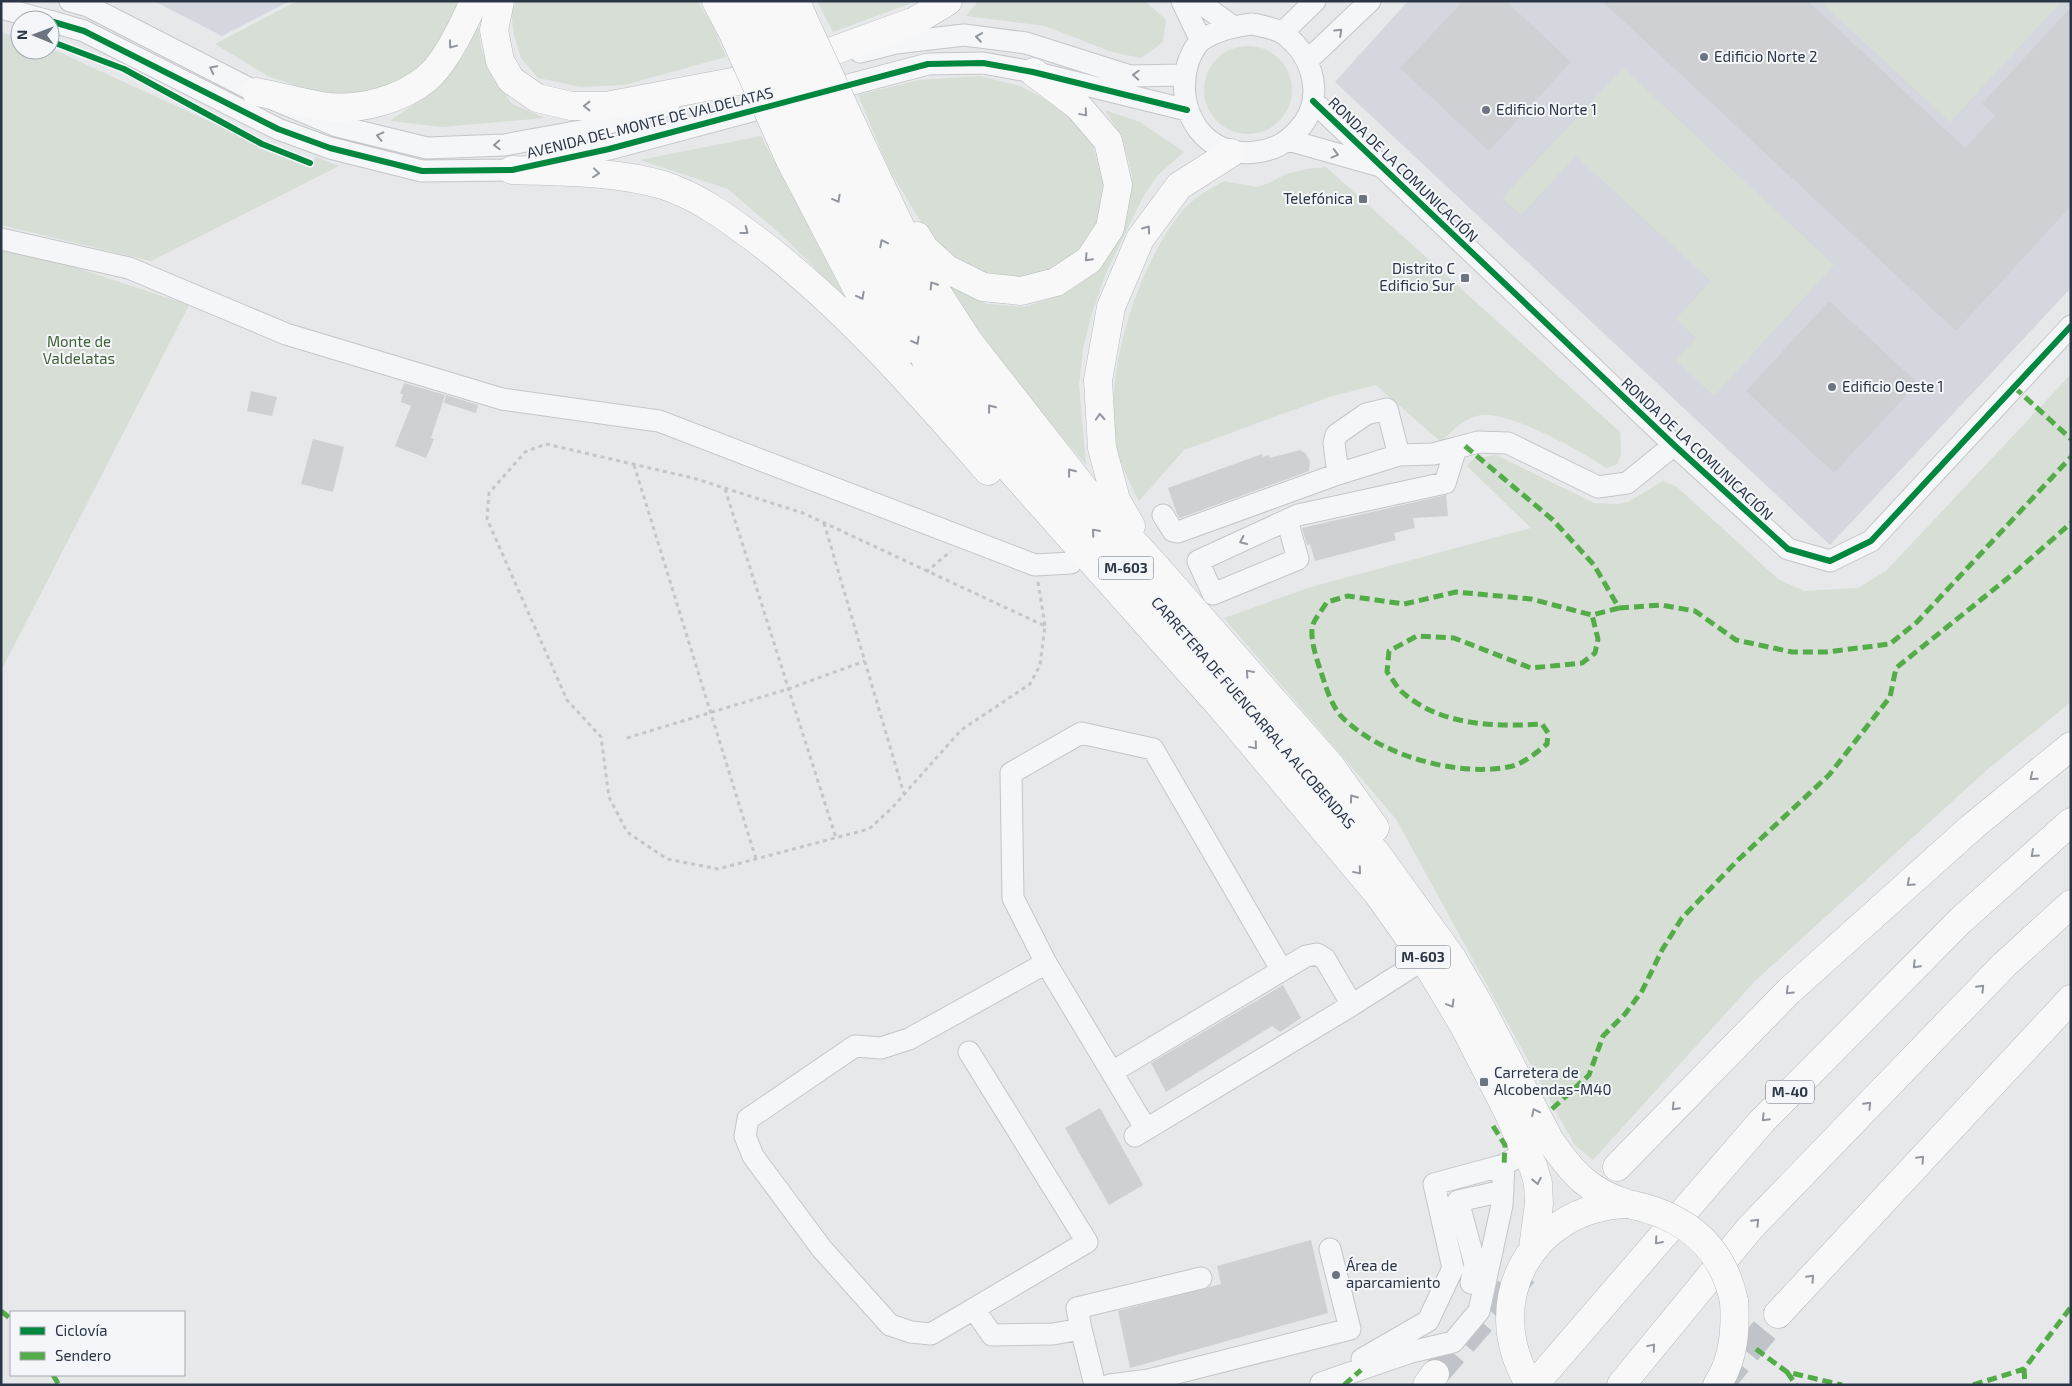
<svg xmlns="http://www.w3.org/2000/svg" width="2072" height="1386" font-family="'Exo 2',sans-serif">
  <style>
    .built { fill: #d4d7dd }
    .green { fill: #d6ded5 }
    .building { fill: #ced0d3 }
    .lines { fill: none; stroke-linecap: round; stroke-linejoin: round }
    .highway-tunnel { stroke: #c0c4c9; stroke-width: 28; stroke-dasharray: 28 14; stroke-linecap: butt }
    .minor-casing { stroke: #c4c6c8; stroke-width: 23 }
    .highway-casing { stroke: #b8bbbf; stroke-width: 29 }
    .path { stroke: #c4c6ca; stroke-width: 3; stroke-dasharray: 4 4; stroke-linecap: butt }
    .minor { stroke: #f5f6f7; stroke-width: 21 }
    .highway { stroke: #f8f8f8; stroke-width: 28 }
    .highway-bridge-casing { stroke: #b8bbbf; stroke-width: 29; stroke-linecap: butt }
    .highway-bridge { stroke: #f8f8f8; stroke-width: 28 }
    .quiet { stroke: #53ac47; stroke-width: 5; stroke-dasharray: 10 5; stroke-linecap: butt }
    .cycleway-casing { stroke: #f4f6f9; stroke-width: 9 }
    .cycleway { stroke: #00873e; stroke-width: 6 }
    .oneway { stroke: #90969e }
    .oneway2 { stroke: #91969f }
    .poi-dot { fill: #6c747f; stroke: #f4f6f9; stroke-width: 2 }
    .labels { text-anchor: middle; stroke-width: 4; stroke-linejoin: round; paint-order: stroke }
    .shield { fill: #f4f6f9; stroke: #676f7c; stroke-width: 1 }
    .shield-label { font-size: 14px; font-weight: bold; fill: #2a3546 }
    .poi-label { font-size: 15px; fill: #2a3546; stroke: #f4f6f9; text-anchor: start }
    .street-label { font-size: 15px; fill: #2a3546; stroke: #f4f6f9 }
    .park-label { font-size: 15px; fill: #406237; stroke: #f4f6f9 }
  </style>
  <rect width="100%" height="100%" fill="#e6e8ea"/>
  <path class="built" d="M154,1H290L222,36Z
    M1408,1H2071V288L1830,545L1335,82Z"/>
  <path class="green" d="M297,1H463L448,38L412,75L376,92L338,97L310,91L268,76L215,44Z
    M517,1H697L712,24L726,57L624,85L581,87L538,78L521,58L514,35L511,12Z
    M817,1H917L833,32Z
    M978,1H1145L1166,20L1163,42L1141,58L1112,52L1045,26L966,16Z
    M1820,1H2062L1950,122Z
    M478,26L482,52L495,78L512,104L545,118L442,127L390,121L440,86L464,55Z
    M2,33L20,37V50H50V48L309,167L316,157L339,166L151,261L1,225Z
    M1204 90a44 44 0 1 1 88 0a44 44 0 1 1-88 0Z
    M1623,68L1834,265L1714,396L1676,360L1696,338L1676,319L1711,281L1576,156L1521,215L1502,198Z
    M980,76L1020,86L1060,107L1091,139L1104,184L1096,224L1075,255L1034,278L986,275L936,247L889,169L858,95L919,80Z
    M1105,110L1140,122L1184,152L1158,175L1144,195L1106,273L1092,313L1083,349L1079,385L1086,465L1025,393L946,285L988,304L1024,307L1064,294L1096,272L1112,250L1127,212L1132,175L1122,137Z
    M761,136L846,299L786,239L728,189L640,160Z
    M1326,167L1620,432L1621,454L1617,464L1606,468C1581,451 1511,412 1482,415C1465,417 1453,430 1441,442L1376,385L1329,397L1184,450L1139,501C1131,485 1122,469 1118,452C1100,383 1136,270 1179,215C1191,199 1208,190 1224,181L1256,187L1269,183L1286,174L1307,169Z
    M1,243L189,305L1,671Z
    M2071,374V702L1989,768L1755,981L1593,1160L1574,1144L1396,819L1224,618L1311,587L1531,528L1467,466L1473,459L1496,455L1594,503L1617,504L1628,502L1663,481L1677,487L1778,579L1804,591L1858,588L1886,571Z"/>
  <path class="building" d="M1463,1H1506L1571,62L1489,151L1400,68Z
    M1602,1H1808L1965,148L1995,116L1982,104L2071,7V206L1956,331Z
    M1829,301L1918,383L1834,473L1746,391Z
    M404,383L445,395L431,438L434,439L426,458L395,446L411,406L401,402L403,394H400Z
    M251,391L277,397L272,416L247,411Z
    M446,395L478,405L476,413L444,403Z
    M313,439L344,447L333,492L301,484Z
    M1300,450L1306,454L1310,461L1309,471L1180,518L1177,514L1168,488L1262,454L1263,457L1269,455L1270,458Z
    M1446,495L1448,516L1413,518L1415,528L1394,533L1396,540L1315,561L1310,544L1307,545L1302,528Z
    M1283,985L1301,1018L1280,1032L1272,1026L1166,1092L1151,1063Z
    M1100,1108L1143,1185L1109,1205L1065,1128Z
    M1311,1240L1328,1313L1130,1368L1118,1311L1221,1284L1217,1266Z"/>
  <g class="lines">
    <path class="highway-tunnel" d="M1435,1374L1524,1273
      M1720,1384L1778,1314"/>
    <defs>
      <path id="minor" d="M70,1L88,6L256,92L337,126L427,148L504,145L586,130L669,105
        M1182,1L1201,41
        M1198,1L1232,26
        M1,8L45,20
        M50,21L84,31L278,129L330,148L422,171L512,170L609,149L781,103
        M1252,24C1262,26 1275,28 1284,34C1314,56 1326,101 1298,130C1286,143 1274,150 1256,152C1206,159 1175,113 1187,66C1189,58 1195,45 1202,40C1216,30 1235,26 1252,24Z
        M1282,33L1315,1
        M860,52L896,43L964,35L1026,43L1130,76L1185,75
        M1307,61L1370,1
        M822,92L928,64L983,63L1033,72L1187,110
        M1313,101L1674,445L1788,549L1830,561L1871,541L2071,326
        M1288,140L1380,166
        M1,239L129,268L286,334L502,399L659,421L1035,565L1071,563
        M1338,474L1334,443L1336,435L1366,414L1387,409L1399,455
        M1163,515L1173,531L1178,532L1338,474L1399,455L1433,454L1456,448
        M1287,520L1298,559L1213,594L1198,561L1298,515L1445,483L1456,448L1478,442L1508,443L1598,487L1627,483L1674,445
        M1046,963L1146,1129
        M969,1052L1087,1242L931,1334L911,1332L890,1325L822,1249L753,1156L745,1136L748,1119L855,1046L881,1048L909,1039L1046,963L1013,898L1011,773L1081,733L1153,749L1281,969
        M1112,1072L1306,956L1317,954L1325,959L1352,1005L1424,959
        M1135,1136L1352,1005
        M1479,1284L1471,1283L1475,1264L1458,1201L1503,1191
        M974,1309L992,1335L1053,1334L1081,1329L1095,1385
        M1081,1329L1077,1308L1201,1278
        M1362,1359L1428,1321L1453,1268L1434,1184L1504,1165
        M1321,1383L1411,1352L1453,1342L1479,1311L1502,1205L1504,1165L1525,1152
        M1110,1385L1149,1380L1350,1329L1330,1249"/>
      <path id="highway" d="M500,1L494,30L500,61L511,80L537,98L571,106H606L764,76L915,21L948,1
        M716,1L733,33
        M744,1L755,26
        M769,1L778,22
        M796,1L803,18
        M256,92C280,96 304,104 328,107C361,110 400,100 426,79C445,64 464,24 474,1
        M862,146L915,258L969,342L1085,490L1150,560L1330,765L1375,828
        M837,153L898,272L950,355L1022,448L1377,854L1452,958L1481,1008L1549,1139C1572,1173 1589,1192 1628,1204
        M814,156L932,371L1000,458L1223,709L1378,894L1422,956L1463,1024L1510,1116L1525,1152L1533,1166L1538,1183L1539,1204L1533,1248
        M790,160L864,302L899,355
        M512,170C562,172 614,171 663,185C697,196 726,217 754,238C842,304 916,389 988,471
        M917,236L924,248L947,269L983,287L1021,291L1056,282L1089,260L1110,228L1118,185L1108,141L1078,106L1033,72
        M1131,526L1116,500L1102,448L1098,380L1111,307L1140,239L1179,186L1231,153
        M1617,1167L1789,991L1972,827L2071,746
        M1778,1314L2071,999
        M1427,1385L1435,1374
        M1530,1385C1479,1303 1531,1207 1627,1204
        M1534,1385L1762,1121L1961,920L2071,822
        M1621,1385L1750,1228L2004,965L2071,904
        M1717,1385C1734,1360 1736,1330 1734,1301"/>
    </defs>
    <use href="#minor" class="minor-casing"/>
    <use href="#highway" class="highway-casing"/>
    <path class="path" d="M546,444L693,478L803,513L1045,626L1040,665L1030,684L961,730L892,808L869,829L718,869L667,859L627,832L609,797L601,737L567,700L487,519L489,493L525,452Z
      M634,465L756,859
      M725,489L836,838
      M824,523L904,794
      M926,572L951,551
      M1038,582L1045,626
      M627,738L788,689L865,661"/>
    <use href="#minor" class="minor"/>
    <use href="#highway" class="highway"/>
    <defs>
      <path id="highway-bridge" d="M803,18L862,146
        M778,22L837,153
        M755,26L814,156
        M733,33L790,160
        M1628,1204C1684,1215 1722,1245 1734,1301"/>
    </defs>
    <use href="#highway-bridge" class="highway-bridge-casing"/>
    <use href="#highway-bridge" class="highway-bridge"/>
    <path class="quiet" d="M2014,387L2071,439
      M1465,446L1553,520L1594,565L1619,608L1592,615L1531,599L1456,592L1404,604L1348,596L1327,602C1323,609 1313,620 1312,628C1311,642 1316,657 1320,669C1325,684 1331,706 1342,717C1379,755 1457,777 1508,767C1522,765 1536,753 1547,744L1548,733L1542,724C1495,727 1439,726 1401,691C1396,686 1392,678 1387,672L1389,651L1417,636L1454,638L1531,668L1582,663L1595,653L1598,639L1592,615
      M1619,608L1661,605L1695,611L1736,640L1792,652H1826L1890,644L1917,622L2071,457
      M1552,1109L1589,1075L1603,1036L1625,1014L1642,991L1662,950L1682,918L1738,860L1829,775L1890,697L1896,668L2013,574L2071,523
      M1493,1126L1505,1145L1504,1165
      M1,1311L11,1319
      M1756,1349L1787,1372L1842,1385
      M2024,1369L2025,1385
      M1787,1372L1796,1385
      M53,1375L59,1385
      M1344,1385L1361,1370
      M1973,1385L2024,1369L2071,1307"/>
    <defs>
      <path id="cycleway" d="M50,21L84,31L278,129L330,148L422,171L512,170L609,149L928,64L983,63L1033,72L1187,110
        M50,41L124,69L262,144L310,163
        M1313,101L1674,445L1788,549L1830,561L1871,541L2071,326"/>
    </defs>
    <use href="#cycleway" class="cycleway-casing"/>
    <use href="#cycleway" class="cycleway"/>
  </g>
  <defs><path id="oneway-chevron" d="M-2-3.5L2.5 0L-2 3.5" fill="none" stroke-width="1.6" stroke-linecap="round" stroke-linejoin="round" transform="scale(1.25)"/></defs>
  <g class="oneway">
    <use href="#oneway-chevron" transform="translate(1339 32) rotate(-43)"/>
    <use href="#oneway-chevron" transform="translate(979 37) rotate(-172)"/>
    <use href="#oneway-chevron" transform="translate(213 69) rotate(-153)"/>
    <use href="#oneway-chevron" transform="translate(1136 75) rotate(-177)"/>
    <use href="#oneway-chevron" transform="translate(380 136) rotate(-167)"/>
    <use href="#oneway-chevron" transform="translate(497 145) rotate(177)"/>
    <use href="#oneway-chevron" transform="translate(1335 154) rotate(15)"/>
    <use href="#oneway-chevron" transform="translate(1243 541) rotate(155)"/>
  </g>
  <g class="oneway2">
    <use href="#oneway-chevron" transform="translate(452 45) rotate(127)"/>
    <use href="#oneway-chevron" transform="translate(587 106) rotate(180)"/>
    <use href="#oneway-chevron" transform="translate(1084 113) rotate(50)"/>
    <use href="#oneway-chevron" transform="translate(596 173) rotate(6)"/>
    <use href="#oneway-chevron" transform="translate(837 199) rotate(61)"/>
    <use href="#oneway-chevron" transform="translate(1147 229) rotate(-54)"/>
    <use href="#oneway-chevron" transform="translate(745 231) rotate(37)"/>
    <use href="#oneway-chevron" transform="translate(883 243) rotate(-117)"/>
    <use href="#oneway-chevron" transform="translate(1088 258) rotate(133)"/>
    <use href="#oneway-chevron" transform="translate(933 285) rotate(-123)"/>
    <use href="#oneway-chevron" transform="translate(861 296) rotate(62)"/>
    <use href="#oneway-chevron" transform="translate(916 341) rotate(61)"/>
    <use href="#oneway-chevron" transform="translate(991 408) rotate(-128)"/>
    <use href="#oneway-chevron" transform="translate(1100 417) rotate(-93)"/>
    <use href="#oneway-chevron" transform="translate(1071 472) rotate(-128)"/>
    <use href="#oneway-chevron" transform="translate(1095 532) rotate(-131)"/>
    <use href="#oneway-chevron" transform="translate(1249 673) rotate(-131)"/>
    <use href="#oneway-chevron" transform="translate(1254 746) rotate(50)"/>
    <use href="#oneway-chevron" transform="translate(2033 777) rotate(141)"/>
    <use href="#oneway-chevron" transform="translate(1353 798) rotate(-126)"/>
    <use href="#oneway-chevron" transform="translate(2034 854) rotate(138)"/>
    <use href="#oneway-chevron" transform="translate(1358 871) rotate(50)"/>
    <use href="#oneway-chevron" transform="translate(1910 883) rotate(138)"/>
    <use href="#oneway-chevron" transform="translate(1916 965) rotate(135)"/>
    <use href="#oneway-chevron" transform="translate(1981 988) rotate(-46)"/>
    <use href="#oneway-chevron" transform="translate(1789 991) rotate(136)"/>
    <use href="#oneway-chevron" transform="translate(1451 1004) rotate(59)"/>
    <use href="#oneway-chevron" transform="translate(1868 1105) rotate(-46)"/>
    <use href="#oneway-chevron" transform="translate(1675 1107) rotate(134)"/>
    <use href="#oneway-chevron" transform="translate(1535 1112) rotate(-116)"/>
    <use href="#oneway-chevron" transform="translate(1765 1118) rotate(134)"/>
    <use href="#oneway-chevron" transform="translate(1921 1159) rotate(-47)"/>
    <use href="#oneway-chevron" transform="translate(1537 1181) rotate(79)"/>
    <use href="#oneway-chevron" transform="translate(1756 1222) rotate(-46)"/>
    <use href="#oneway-chevron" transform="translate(1658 1241) rotate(131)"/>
    <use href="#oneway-chevron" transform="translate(1811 1278) rotate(-47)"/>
    <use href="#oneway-chevron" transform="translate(1652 1347) rotate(-50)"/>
  </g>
  <g class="poi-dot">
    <circle cx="1704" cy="57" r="5"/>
    <circle cx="1486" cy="110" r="5"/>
    <rect x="1358" y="194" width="10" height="10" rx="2.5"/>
    <rect x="1460" y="273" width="10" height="10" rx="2.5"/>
    <circle cx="1832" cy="387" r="5"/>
    <rect x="1479" y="1077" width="10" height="10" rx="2.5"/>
    <circle cx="1336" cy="1275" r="5"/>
  </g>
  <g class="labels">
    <g class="shield">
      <rect x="1098.5" y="556.5" width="55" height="23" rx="4"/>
      <rect x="1395.5" y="945.5" width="55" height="23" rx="4"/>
      <rect x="1766" y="1080.5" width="48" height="23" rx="4"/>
    </g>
    <g class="shield-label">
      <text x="1126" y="573">M-603</text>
      <text x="1423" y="962">M-603</text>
      <text x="1790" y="1097">M-40</text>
    </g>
    <g class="poi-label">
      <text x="1714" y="62">Edificio Norte 2</text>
      <text x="1496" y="115">Edificio Norte 1</text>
      <text x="1353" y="204" text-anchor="end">Telefónica</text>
      <text x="1455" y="274" text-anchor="end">Distrito C<tspan x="1455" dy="17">Edificio Sur</tspan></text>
      <text x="1842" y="392">Edificio Oeste 1</text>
      <text x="1494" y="1078">Carretera de<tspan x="1494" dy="17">Alcobendas-M40</tspan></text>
      <text x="1346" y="1271">Área de<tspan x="1346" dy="17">aparcamiento</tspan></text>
    </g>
    <g class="street-label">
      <text transform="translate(650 123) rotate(-14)" y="5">AVENIDA DEL MONTE DE VALDELATAS</text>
      <text transform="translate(1403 170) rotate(44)" y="5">RONDA DE LA COMUNICACIÓN</text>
      <text transform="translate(1697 449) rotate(43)" y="5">RONDA DE LA COMUNICACIÓN</text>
      <text transform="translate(1253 713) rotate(49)" y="5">CARRETERA DE FUENCARRAL A ALCOBENDAS</text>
    </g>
    <g class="park-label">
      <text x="79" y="347">Monte de<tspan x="79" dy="17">Valdelatas</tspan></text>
    </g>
  </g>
  <rect width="2072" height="1386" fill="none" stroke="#2a3546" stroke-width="5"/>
  <rect x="10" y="1311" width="175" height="65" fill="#f4f6f9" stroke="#a3a9b1"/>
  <rect x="20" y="1327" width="25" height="8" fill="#00873e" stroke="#a3a9b1"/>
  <text x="55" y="1336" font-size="15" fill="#2a3546">Ciclovía</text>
  <rect x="20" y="1352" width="25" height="8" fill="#53ac47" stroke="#a3a9b1"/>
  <text x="55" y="1361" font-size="15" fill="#2a3546">Sendero</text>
  <g transform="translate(35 35) rotate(271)"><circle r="24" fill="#f4f6f9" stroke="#a3a9b1"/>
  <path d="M0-4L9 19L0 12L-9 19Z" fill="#6c747f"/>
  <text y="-8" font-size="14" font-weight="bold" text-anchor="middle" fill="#2a3546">N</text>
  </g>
</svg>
